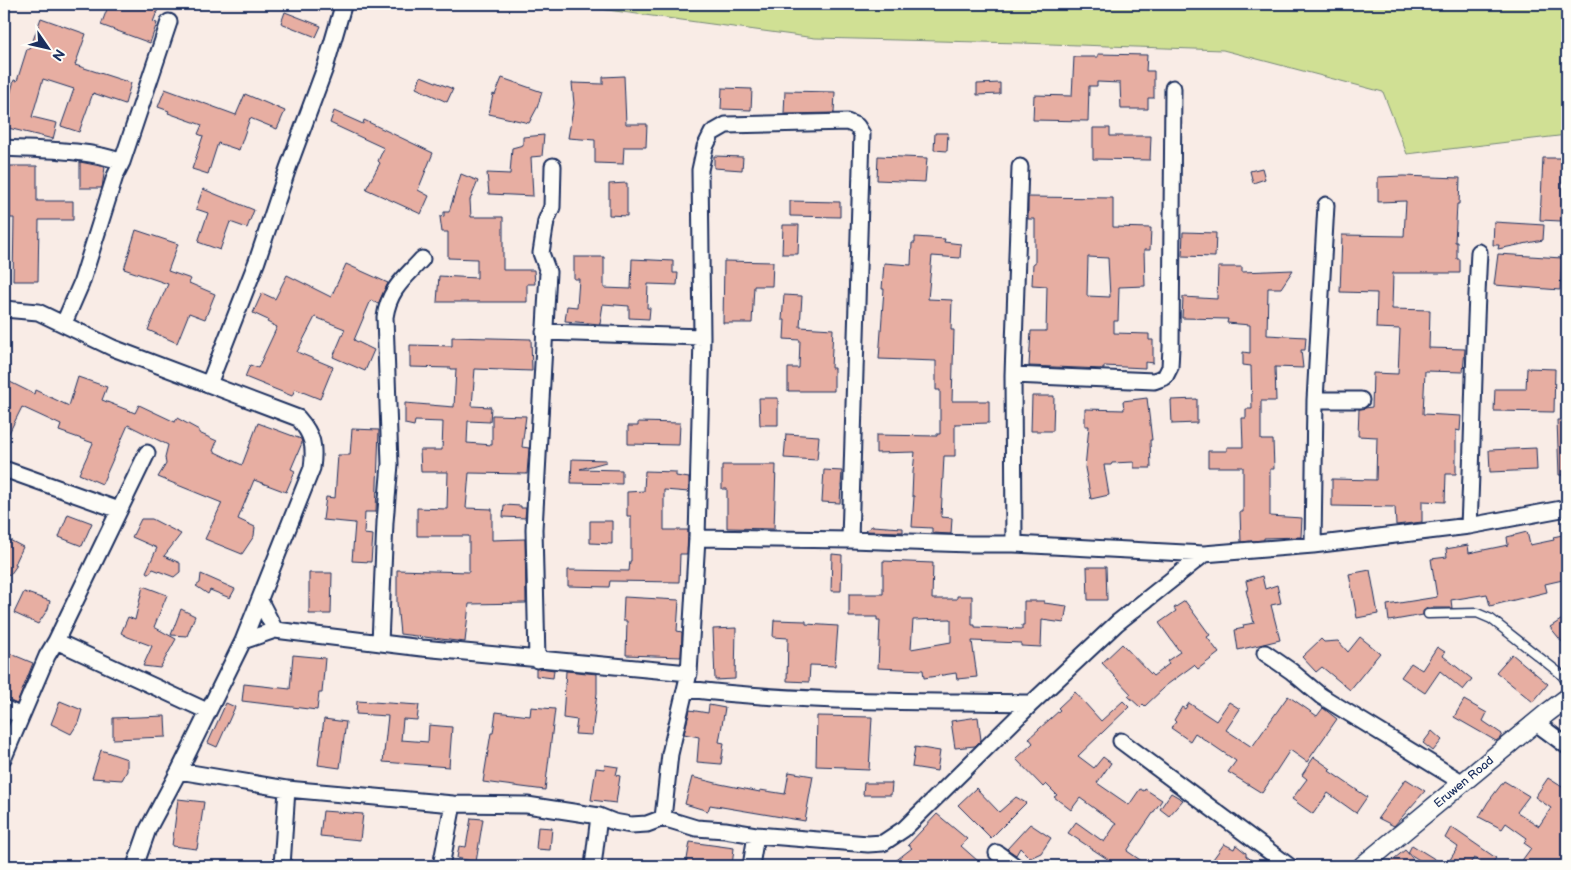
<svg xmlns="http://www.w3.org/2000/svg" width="1571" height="870" font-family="'Balsamiq Sans',sans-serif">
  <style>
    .green { fill: #d0e094; stroke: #768879 }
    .building { fill: #e7aea2; stroke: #1b2f5e; fill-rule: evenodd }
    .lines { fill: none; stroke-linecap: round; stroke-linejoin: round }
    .service-casing { stroke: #1b2f5e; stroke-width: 11 }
    .minor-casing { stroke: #1b2f5e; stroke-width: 19 }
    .tertiary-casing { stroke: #1b2f5e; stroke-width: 21 }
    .service { stroke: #fdfcf7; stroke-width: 8 }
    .minor { stroke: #fdfcf7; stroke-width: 15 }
    .tertiary { stroke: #fdfcf7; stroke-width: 18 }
    .labels { text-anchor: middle; stroke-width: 4; stroke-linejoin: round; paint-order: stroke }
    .street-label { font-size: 12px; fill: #1b2f5e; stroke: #fdfcf7 }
  </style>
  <rect width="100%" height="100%" fill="#f9ece6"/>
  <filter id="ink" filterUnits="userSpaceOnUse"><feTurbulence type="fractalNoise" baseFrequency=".02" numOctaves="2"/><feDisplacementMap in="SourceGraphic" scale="10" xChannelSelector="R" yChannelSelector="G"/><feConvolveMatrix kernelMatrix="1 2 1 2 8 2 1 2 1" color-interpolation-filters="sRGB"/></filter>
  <g filter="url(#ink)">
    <path class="green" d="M563,4H1567V135L1407,154L1383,92L1223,50L1021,43L815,38Z"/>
    <path class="building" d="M109,4H160L153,22L157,23L150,43L101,25Z
      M285,12L321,26L316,37L281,23Z
      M41,18L86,34L75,65L131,83L125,104L93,93L79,132L61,126L74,89L43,79L32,117L57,123L53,139L4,127V110H6L14,80L17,81L27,49H30Z
      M1098,54L1147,55L1146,71H1154V98H1148V109H1121L1120,83L1097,82V86H1089L1088,121L1033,120L1034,95L1072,96L1074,57H1098Z
      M421,76L453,89L447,102L416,88Z
      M624,76L626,124H647L646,147H624L623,164L595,163V140L568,138L574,104L572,83L603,84V77Z
      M502,78L542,92L537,108L529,123L489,114L493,94L495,95Z
      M1000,83V94L977,95V84Z
      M722,88L752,89L751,110L721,109Z
      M165,89L236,115L245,94L285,111L277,129L250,118L239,150L218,143L208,174L192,169L203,136L198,134L202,125L168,113L169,111L158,107Z
      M785,91L835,92L834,113L784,114Z
      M334,111L363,124L364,120L433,153L418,190L429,196L421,214L366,189L380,163L378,161L384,148L330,123Z
      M1093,128H1110V136H1151L1150,160L1093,159Z
      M935,133H948L947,151L934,150Z
      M544,135L542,156L531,157L533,196L489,194L487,173L510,174L512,148L523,145V137Z
      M714,156L743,157L742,170L714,168Z
      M878,156L927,158L925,182L877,180Z
      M1543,158H1563L1561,221L1540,220Z
      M80,162L105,167L102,188H80Z
      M10,166H37V201H73V220H39L38,281H13L14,218H10Z
      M1262,168L1265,179L1253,183L1250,171Z
      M461,174L478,181L470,200L471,217H503V270H534L535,284H527V302H437L439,276L477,278V259L448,258V232H442L440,217L444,216V212H449Z
      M1403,176L1460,178L1459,204H1457L1455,242H1457V259H1460V273H1393L1392,309L1430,310L1429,348L1465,349L1463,372L1425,371L1423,414L1461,416L1460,431L1456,430V474H1446L1445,502L1422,501V522L1396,525L1395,507L1332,506V479L1376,480L1377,437L1358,436L1359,409L1372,407L1373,373L1398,374L1400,329L1376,328L1377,293L1340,292L1342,235L1404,236L1406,201L1378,202V177Z
      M627,183V216L609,215V184Z
      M203,189L254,210L247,228L230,222L220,250L198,242L208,213L196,209Z
      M1028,197L1113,198V227L1151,228L1150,250H1144L1145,286L1119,287L1118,321H1114V333L1149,334V340H1153V363L1145,362V368L1104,366V369L1029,366L1031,331H1046L1047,286L1032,285L1033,263H1035V219H1028ZM1088,257L1108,258L1110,297L1087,296Z
      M790,201L840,202V217L790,216Z
      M1494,222L1544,225L1543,240L1498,249L1499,245H1493Z
      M783,225H799L798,254H782Z
      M136,230L178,244L168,271L191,279L189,283L215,294L205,319L189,313L177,343L148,330L168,284L124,269Z
      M1183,232L1216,233L1215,257L1182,256Z
      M915,237L945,239L944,242L961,244L960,258L932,256L928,299L952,300L951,330H954L952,401H989V423L955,424V456H944L941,517L952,518L951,534L932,533V528L912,527L914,496H912L913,472L915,452L876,453V435L937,436V434H940V390H936V361L879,359L884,289H882L884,263L911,265L912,243H915Z
      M1498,254L1562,258L1560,290L1494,285Z
      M574,257H604V288L631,289L632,259L673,261V273H678L677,285L648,284L647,308H650L649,319L629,318V306L603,304L600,324L565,321L567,306L577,307L579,279H574Z
      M724,261L773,262L772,286H754L752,323H723Z
      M346,264L388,283L378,304L371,300L354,340L374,350L365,371L333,357L345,329L315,317L297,352L333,367L320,399L295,389L292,396L245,377L250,365L258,368L277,327L267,322L268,320L253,313L262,293L275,299L287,275L331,297Z
      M1218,267H1242V272L1293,270L1281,288H1268L1267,335L1306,337L1305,350H1301L1303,368L1275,367L1276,401H1261V440H1273L1274,469H1270V516L1302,518L1301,537L1264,538V540L1241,542L1240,512H1243V467H1208V451H1227V447H1243L1242,418H1246V409H1252L1251,366L1243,365V352L1250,353V325L1227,323L1228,319L1182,318L1183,297L1217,299Z
      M784,295L802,296L800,327L833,329L831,368H834V391H788V368H799L800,340L784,339L785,320H782Z
      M452,337L531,339L532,371L475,369L472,406L491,407L490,422L468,421L467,443L492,445V415L526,416L522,447L529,448L527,474L469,473L466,508L492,509V540L525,539L526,603L469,604L465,642L400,634L397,603V570L469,572V536H417V508L447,509L448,472H421L420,450H442L443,422L415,421L414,426L405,424V403L454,407L456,369H451V368L410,367V345L452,346Z
      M1527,368L1555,369L1554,412L1494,411L1495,389H1526Z
      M78,377L107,387L102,400L135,413L139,405L175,422L177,418L199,430V433L217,441L213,451L242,465L258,423L301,439L302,443L291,469L295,471L286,492L254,480L238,519L255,527L254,536L242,554L205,539L222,503L158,477L166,464L165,457L168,445L128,425L102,484L79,474L93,443L59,431L61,425L22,407L4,443V379L34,394L35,390L69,406Z
      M1032,396H1054L1053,431H1031Z
      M759,398H778V425H760Z
      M1147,398L1152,440H1150L1151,468H1134V462L1112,463L1111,465H1104L1109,495L1091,499L1085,468L1089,426H1085V409L1124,410L1123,401Z
      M1197,399V423L1172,424L1171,400Z
      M1557,420H1567V475H1559Z
      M638,422L680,423L679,445L628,444V426H638Z
      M352,429L379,430L376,512H365L364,534L373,535L371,562L352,561L355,523L323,520L326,497L335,498L338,455H350Z
      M786,434L819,436L817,460L784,458Z
      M1536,448L1537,470L1490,472L1489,450Z
      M572,459L606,460V462L580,469L622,470V484L571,483Z
      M722,465H776L774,529L727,528V489H722Z
      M824,470L842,471L840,503L822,502Z
      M645,471L676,472V476L689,478V492L664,490V530H688L687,554H680L679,582L610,581L609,587L568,586V570L629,571L630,561H631V516H627V492L644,491Z
      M504,505L521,506V508H526L525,518L503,517Z
      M68,514L92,523L82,546L59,537Z
      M141,519H152L181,534L164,556L180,563V572L174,577L153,569L149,574L146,572L157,548L132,537Z
      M590,521H612V544L590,543Z
      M872,526L903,528V532L865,531Z
      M1527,532L1530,545L1554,540L1553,537L1567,534V579L1545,584L1547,592L1510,601L1490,606L1487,594L1451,600L1452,608H1427L1423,611V615L1389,621L1387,605L1437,597L1431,559L1447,557L1446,549L1468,545L1469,553L1508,545L1507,537Z
      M4,537L23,547L15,564L17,565L10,575L4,572Z
      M832,554L842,555L841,591H831Z
      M883,561L933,563L932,599H957V596H972V625H975V627L1022,629V625H1024V601H1044V603L1067,606L1064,623L1042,620L1041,647L1021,646V643L972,641L977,677L957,679L956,673L924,678L923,670L878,668L880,620H877V617H849V594H883ZM951,619V642L911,649L913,620Z
      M1087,567H1106L1107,600H1088Z
      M1370,570L1378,614L1357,618L1349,574Z
      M309,573H332L331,614H309Z
      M201,574L235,589L230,598L210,590L208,594L196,586L200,583Z
      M1262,576L1265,589L1277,585L1281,603L1271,605L1280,640L1238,650L1235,630L1244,628L1243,625L1254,623L1246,590H1248L1246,581Z
      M143,586L167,595L154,627L176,639L160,668L143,666L152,646L128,637L121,633L128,617L135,620Z
      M24,592L50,601L48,609L38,624L14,613Z
      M624,597L679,600L677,631L682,632L681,657L626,655L627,621H623Z
      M1185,601L1210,635L1207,637L1219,653L1198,669L1194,665L1164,687V688L1145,706L1143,704L1140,707L1128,696L1131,694L1102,663L1122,644L1153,676L1169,664L1167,661L1180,652L1159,623L1176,611L1174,608Z
      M181,609L195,616L187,636L171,635Z
      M1567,616V648L1550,627Z
      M774,620L806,621V624L838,626L835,666L810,665L809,682L787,681L788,638L773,637Z
      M736,628L735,679L715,680L713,629Z
      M1360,637L1380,653L1350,690L1322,667L1316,672L1302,657L1321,639L1324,642L1338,641L1348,652Z
      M1437,647L1445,652L1443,656L1472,679L1463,690L1440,671L1425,693L1401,677L1411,663L1422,670Z
      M4,651L33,663L17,704L4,699Z
      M1512,654L1548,684L1533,702L1496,672Z
      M293,655L325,658L322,693H319L317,710L242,701L244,684L290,689Z
      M540,668L554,670L553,678L536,676V669Z
      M566,671L597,674V693L592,735L575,734L577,720L563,718Z
      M1075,692L1101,721L1123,701L1129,707L1078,756L1094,768L1103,757L1111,763L1097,783L1129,805L1140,789L1144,791L1145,789L1162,800L1127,851L1149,866H1118L1068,833L1076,822L1104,842L1116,824L1080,798L1071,810L1054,797L1057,795L1046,784L1043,787L1016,759L1033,743L1029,738L1060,710L1058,708Z
      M1288,696L1317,716L1323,708L1337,719L1307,762L1290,750L1262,793L1228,772L1236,761L1195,733L1190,741L1171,728L1176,722L1174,720L1182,707L1185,709L1189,703L1216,721L1229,702L1240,709L1226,730L1252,747Z
      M1464,700L1487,713L1483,721L1502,734L1500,738L1496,741L1454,717Z
      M60,701L82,710L78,723L71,734L51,724Z
      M357,701L419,705L417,720L403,719L401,740L428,742L429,725L452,727L449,767L383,762L388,716L356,714Z
      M226,703L235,707L217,747L208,743Z
      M709,705L725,708L719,742L724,743L721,764L697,762L699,737L684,734L690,710L708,713Z
      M531,707L555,709L545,790L483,782L491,733H493L496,712L530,716Z
      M165,716L166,737L113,739V718Z
      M817,716L872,717L869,770L845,769V767L816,766Z
      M978,717L981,740L975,746L955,748L951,721Z
      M324,719L346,722L340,768L318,765Z
      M1432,731L1442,740L1433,751L1423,743Z
      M915,747L940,751L937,771L912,767Z
      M101,750L127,759V771L122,780L92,778Z
      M1314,757L1331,769L1329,771L1367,797L1356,813L1328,793L1313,814L1292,799L1307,779L1302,775Z
      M605,765L618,767L616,775L620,776L616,803L591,800L596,768L604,769Z
      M789,772L813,776L805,821L710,805L708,811L685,804L692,777L720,784L760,792V790L785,794Z
      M1548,778L1567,790V866H1518L1531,848L1524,843L1527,838L1506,823L1502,829L1479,817L1488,802L1504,781L1529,796L1517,812L1539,826L1551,808L1535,797Z
      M1406,779L1425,791L1394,826L1378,818Z
      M864,783H892L891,795H863Z
      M976,788L999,812L1016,797L1026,803L991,838L958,805Z
      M1171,793L1183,800L1169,816L1160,809Z
      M178,799L204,802L197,849L172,846Z
      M323,811L363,814L360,840L320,836Z
      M937,814L967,839L961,846L978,861L974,866H889L912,848L908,845Z
      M471,818L483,819L476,862L457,858L459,846L466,847Z
      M1030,824L1051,838L1041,853L1030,858L1020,848L1016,855L1007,849Z
      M538,827L552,828L550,850L536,849Z
      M1451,827L1496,858L1490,866H1487L1474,858L1468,866H1429L1408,853L1412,845L1446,866L1458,847L1445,838Z
      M690,842L734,848L732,866L686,865Z
      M1224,844L1234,849L1236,845L1246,853V856L1260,866H1208Z
      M1405,850L1413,859L1404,866H1385Z"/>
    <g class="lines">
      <defs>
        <path id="service" d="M1428,614L1477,613L1491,619L1562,675L1567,683"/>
        <path id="minor" d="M4,148C40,150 88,149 122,162L115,176L81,284L64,323
          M122,162L169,22
          M4,309L38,312L113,348L298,418C313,435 315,446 312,468L243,641L179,771L148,829L135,866
          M544,332L702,337
          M1013,375L1154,381L1165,377L1170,367L1171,347L1173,88
          M209,384L257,261L288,168L325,68L343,6
          M1315,400H1361
          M4,469L119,510
          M1469,526C1473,435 1474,344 1479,252
          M697,538L850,540L970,544H1014L1204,554L1313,545L1469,526L1567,508
          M1014,544L1013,375L1020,167
          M1313,545L1315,400L1326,205
          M260,601L275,630
          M56,641L207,711
          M243,641L275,630L422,648L689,673
          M380,643L385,522L390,464L385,317C389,289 405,278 422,259
          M1265,653L1291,671L1321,696L1463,783
          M537,660L534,529L548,272L541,253L546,221L552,207L553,166
          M687,689C801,703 917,701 1032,703
          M4,708L21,716
          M1536,723L1567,746
          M1121,741L1289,866
          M4,757L47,656L56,641L147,453
          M179,771L287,789L453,804L527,805L599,816L614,822L631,825L647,824L663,818L696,828L725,830L756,835L868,844L883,843L904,829L1032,703L1117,623L1204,554
          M663,818L670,754L689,673L697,538L702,337L700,170L705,147L712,133L726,125L847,122L857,126L862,134L850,540
          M997,853L1015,866
          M282,866L287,789
          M441,866L453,804
          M593,866L599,816
          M751,866L756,835"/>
        <g id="tertiary">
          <path id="s1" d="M1362,866L1547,713L1567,698"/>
        </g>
      </defs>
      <use href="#service" class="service-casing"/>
      <use href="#minor" class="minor-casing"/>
      <use href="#tertiary" class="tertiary-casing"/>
      <use href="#service" class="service"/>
      <use href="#minor" class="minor"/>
      <use href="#tertiary" class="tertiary"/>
    </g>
  </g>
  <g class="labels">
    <g class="street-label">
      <text dy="4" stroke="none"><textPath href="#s1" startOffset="132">Eruwen Road</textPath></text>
    </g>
  </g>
  <rect width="1571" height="870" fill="none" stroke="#fdfcf7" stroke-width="20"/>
  <rect x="10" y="10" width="1551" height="850" fill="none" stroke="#1b2f5e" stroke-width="2" filter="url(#ink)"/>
  <g transform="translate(48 48) rotate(124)" stroke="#fdfcf7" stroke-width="4" paint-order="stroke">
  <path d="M0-4L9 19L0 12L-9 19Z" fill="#1b2f5e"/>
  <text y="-8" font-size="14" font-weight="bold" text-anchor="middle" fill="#1b2f5e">N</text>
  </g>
</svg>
